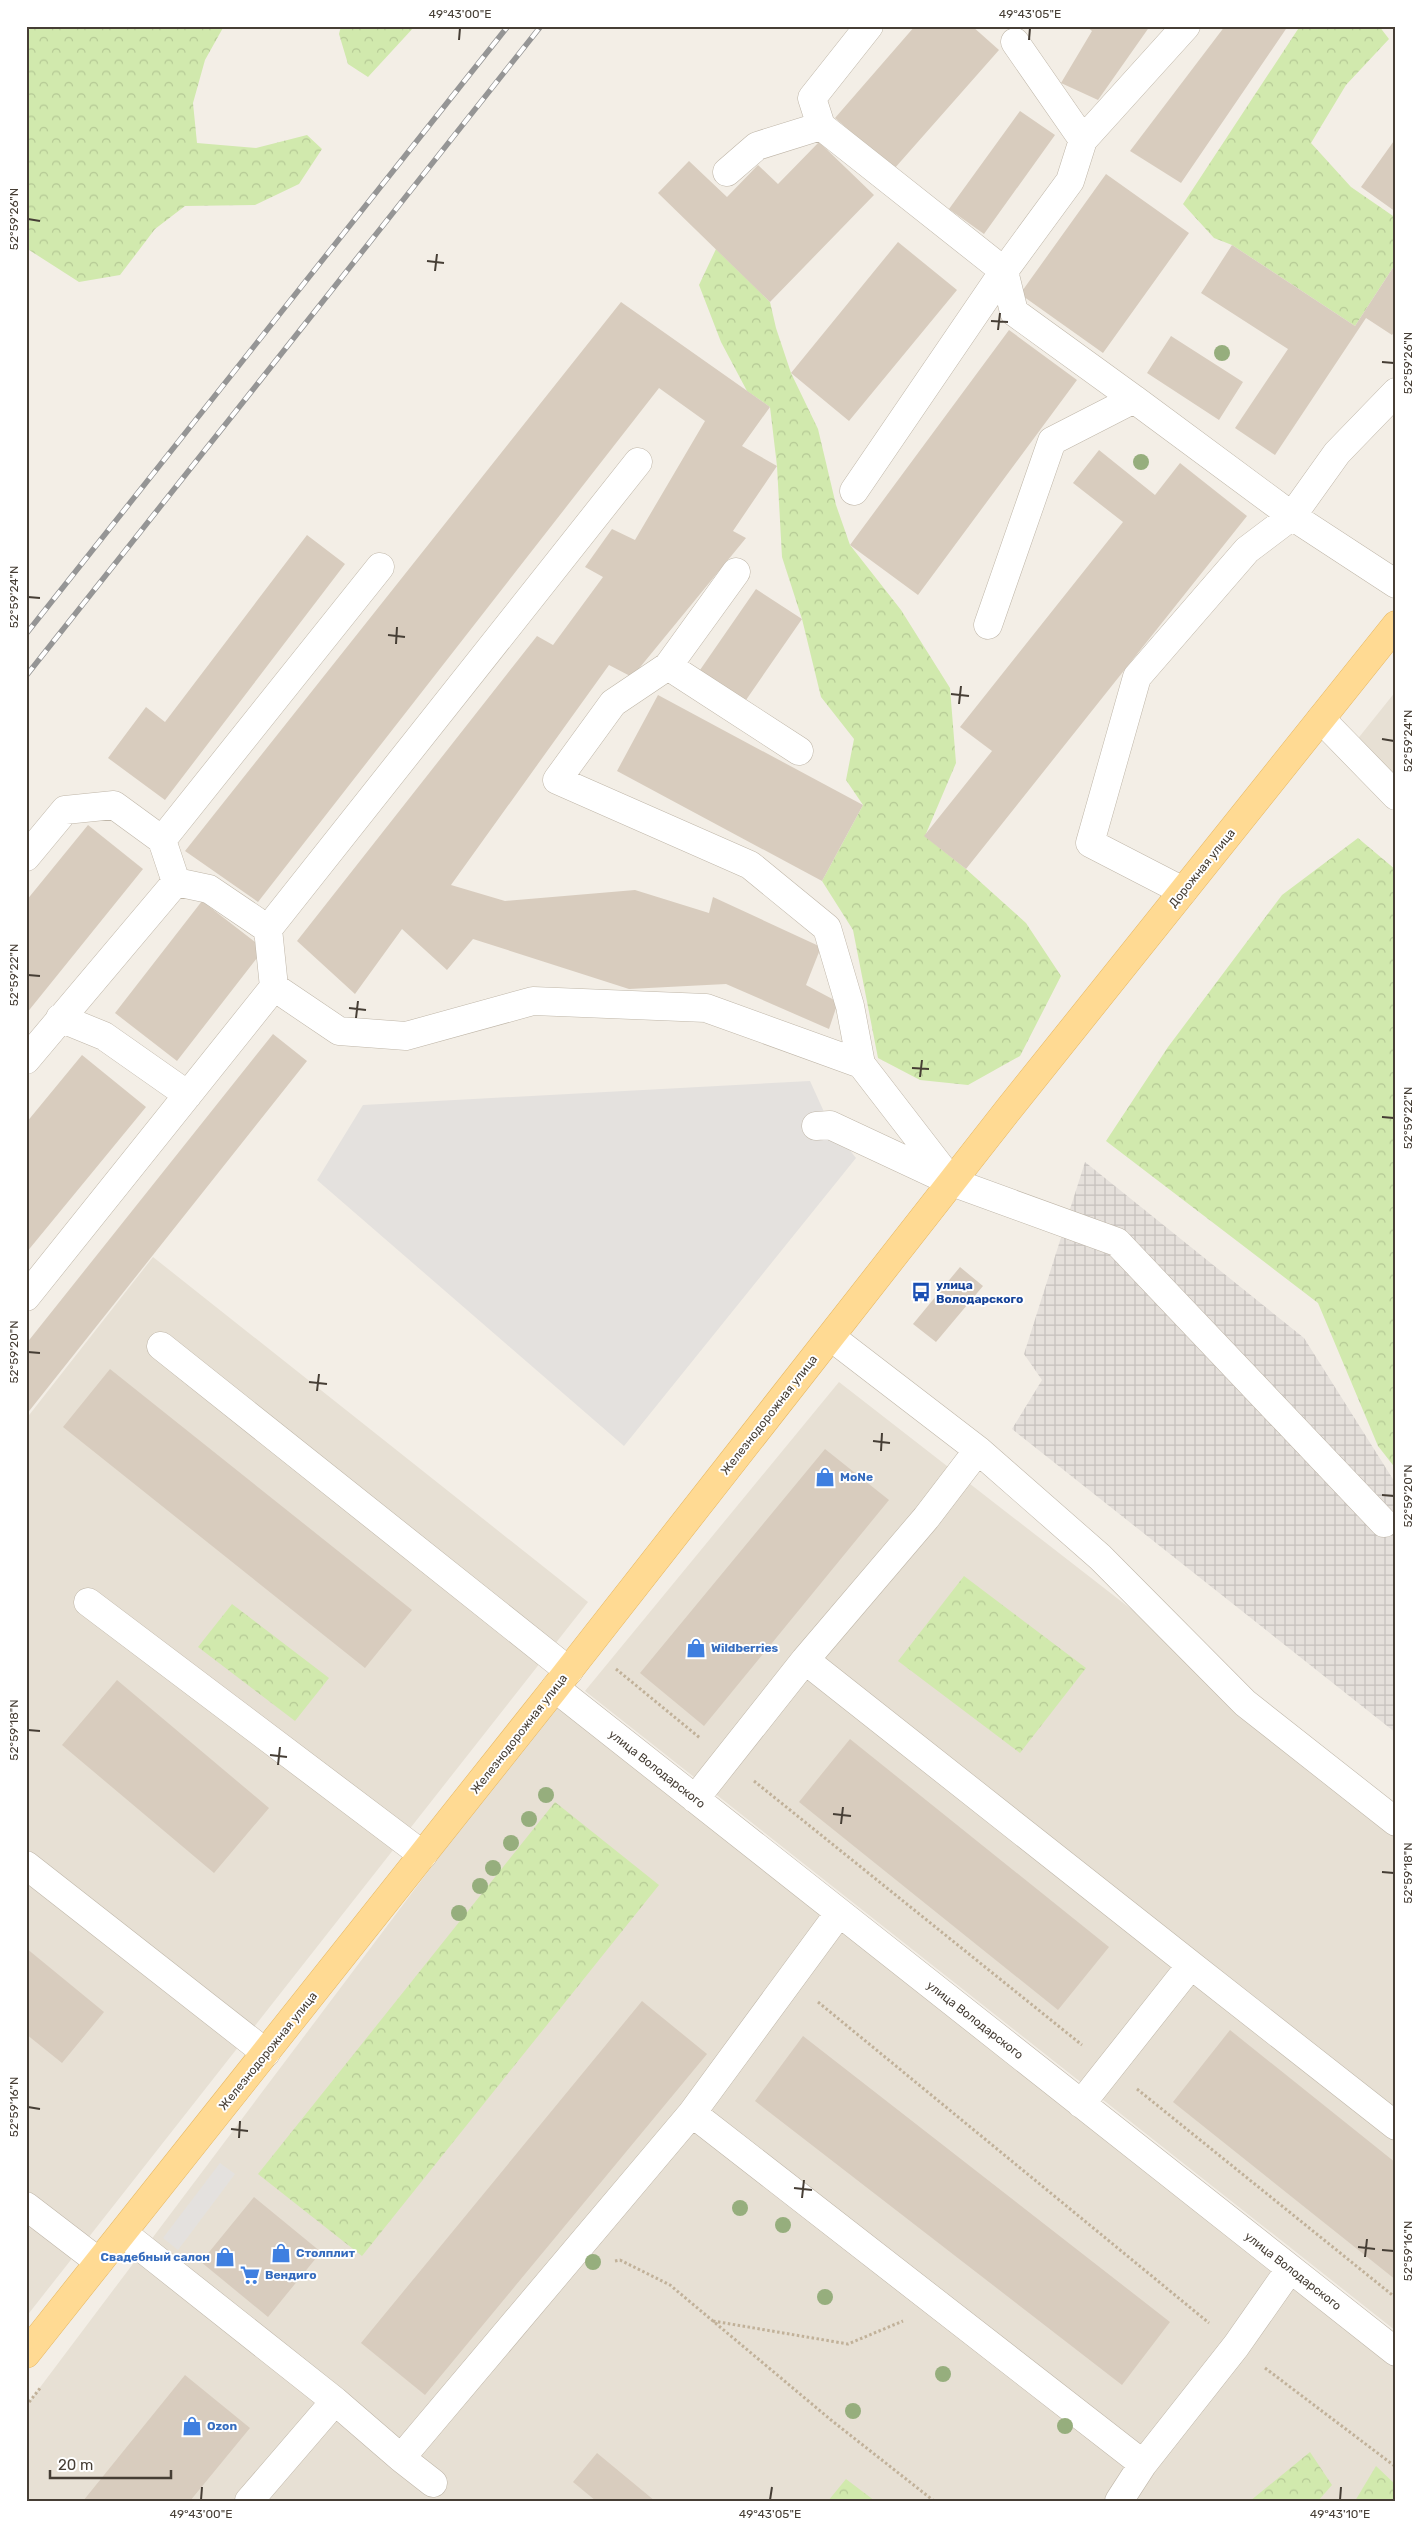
<svg xmlns="http://www.w3.org/2000/svg" width="1422" height="2527" font-family="Rubik,sans-serif">
  <style>
    .residential { fill: #e7e0d4 }
    .industrial { fill: url(#industrial-grid) }
    .forest { fill: url(#forest-crowns) }
    .parking { fill: #e4e1de }
    .building { fill: #d8ccbe }
    .lines { fill: none; stroke-linecap: round; stroke-linejoin: round }
    .minor-casing { stroke: #bfb6a8; stroke-width: 29 }
    .major-casing { stroke: #e6b761; stroke-width: 29 }
    .path { stroke: #c1b199; stroke-width: 3; stroke-dasharray: 2.5 2.5; stroke-linecap: butt }
    .minor { stroke: #fff; stroke-width: 28 }
    .major { stroke: #ffda93; stroke-width: 28 }
    .rail-casing { stroke: #959595; stroke-width: 5.5 }
    .rail { stroke: #fff; stroke-width: 4; stroke-dasharray: 11; stroke-linecap: butt }
    .tree { fill: #96ae7d }
    .ticks { fill: none; stroke: #463e35; stroke-width: 2 }
    .labels { text-anchor: middle; stroke-width: 4; stroke-linejoin: round; paint-order: stroke }
    .street-label { font-size: 12px; fill: #463e35; stroke: #fff }
    .transit-label { font-size: 12px; font-weight: bold; fill: #164399; stroke: #fff; text-anchor: start }
    .shop-label { font-size: 12px; font-weight: bold; fill: #366cbe; stroke: #fff; text-anchor: start }
    .neatline { fill: none; stroke: #463e35; stroke-width: 2 }
    .ticks-label { font-size: 12px; text-anchor: middle; fill: #463e35 }
  </style>
  <defs>
    <pattern id="industrial-grid" width="8" height="8" patternUnits="userSpaceOnUse" patternTransform="scale(1.25)"><rect width="8" height="8" fill="#e5e0db"/><path d="M0 4h8M4 0v8" fill="none" stroke="#c6c1bd"/></pattern>
    <pattern id="forest-crowns" width="20" height="18" patternUnits="userSpaceOnUse" patternTransform="scale(1.25)"><rect width="20" height="18" fill="#d1e9ad"/><path d="M2 6a3 3 0 1 1 6 0M12 15a3 3 0 1 1 6 0" fill="none" stroke="#b5c995"/></pattern>
  </defs>
  <rect width="100%" height="100%" fill="#f3eee6"/>
  <path class="residential" d="M1396,691V785L1348,751Z
    M153,1257L588,1602L26,2317V1419Z
    M839,1382L1396,1815V2331L585,1691Z
    M554,1704L1396,2368V2501H26V2406Z"/>
  <path class="industrial" d="M1085,1162L1304,1338L1396,1484V1733L1012,1429L1042,1380L1024,1354Z"/>
  <path class="forest" d="M32,26H224L205,60L193,103L197,143L256,148L307,135L322,149L299,184L255,205L185,206L155,229L120,275L79,282L26,248V34Z
    M341,26H415L368,77L348,64L339,34Z
    M1300,26H1379L1389,39L1346,85L1311,143L1351,187L1396,218V263L1355,326L1232,245L1214,238L1183,204Z
    M716,249L770,302L776,328L791,373L818,429L836,505L850,545L901,610L950,688L956,763L925,836L966,869L1026,923L1061,976L1020,1056L968,1085L920,1080L878,1058L853,930L822,881L863,805L846,780L854,739L821,697L802,619L782,557L777,466L770,407L747,391L721,342L699,285Z
    M1358,838L1396,870V1469L1378,1446L1318,1303L1106,1141L1168,1047L1282,895Z
    M964,1576L1086,1668L1020,1753L898,1661Z
    M232,1604L329,1678L295,1721L198,1647Z
    M555,1802L659,1885L362,2256L258,2174Z
    M1310,2452L1332,2485L1318,2501H1250Z
    M1376,2466L1396,2485V2501H1355Z
    M846,2479L875,2501H828Z"/>
  <path class="parking" d="M810,1081L830,1125L856,1158L624,1446L317,1180L363,1105Z
    M220,2163L235,2174L178,2250L163,2238Z"/>
  <path class="building" d="M915,26H972L999,50L894,169L835,118Z
    M1086,26H1150L1098,100L1061,83L1092,31Z
    M1225,26H1288L1181,183L1130,151Z
    M1020,111L1055,135L984,234L949,209Z
    M1396,138V212L1361,187Z
    M819,142L874,195L770,302L658,193L689,161L727,197L758,165L778,184Z
    M1106,174L1189,233L1103,353L1020,294Z
    M898,242L957,290L849,421L791,373Z
    M1232,245L1355,326L1396,263V329L1392,335L1366,318L1275,455L1235,428L1288,349L1201,293Z
    M621,302L770,407L742,446L777,466L733,531L746,538L632,677L609,665L451,885L505,901L635,890L709,913L713,897L821,947L806,985L838,1002L829,1029L726,984L629,989L473,939L447,970L402,929L355,994L297,941L537,636L553,645L603,577L585,567L612,529L635,540L705,421L659,388L258,902L185,851Z
    M1009,330L1077,380L918,595L850,545Z
    M1171,336L1243,382L1219,420L1147,373Z
    M1099,450L1155,495L1180,463L1247,516L966,869L924,836L992,751L960,727L1123,522L1073,483Z
    M307,535L345,564L165,800L108,758L146,707L165,722Z
    M756,589L802,619L746,700L700,670Z
    M658,695L863,805L822,881L617,771Z
    M88,825L143,869L26,1014V901Z
    M202,901L264,949L177,1061L115,1013Z
    M273,1034L307,1061L26,1415V1344Z
    M82,1055L146,1107L26,1253V1123Z
    M960,1267L983,1286L936,1342L913,1324Z
    M110,1369L412,1610L365,1668L63,1427Z
    M825,1449L889,1500L704,1726L640,1673Z
    M117,1680L269,1808L214,1873L62,1745Z
    M850,1739L1109,1947L1058,2010L799,1802Z
    M26,1948L104,2012L62,2063L26,2034Z
    M642,2001L707,2054L425,2395L361,2343Z
    M1230,2030L1396,2163V2280L1173,2102Z
    M803,2036L1170,2322L1122,2385L755,2101Z
    M254,2197L321,2252L268,2317L201,2262Z
    M185,2375L250,2428L190,2501H83Z
    M597,2453L655,2501H596L573,2482Z"/>
  <g class="lines">
    <defs>
      <path id="minor" d="M869,26L812,98L821,126L1004,271L1070,181L1083,140
        M1015,42L1083,140L1186,26
        M727,172L757,146L821,126
        M1134,399L1292,516L1396,584
        M854,491L1004,271L1014,312L1134,399L1052,441L988,625
        M736,572L668,666L613,703L557,780L750,865L827,928L850,1006L861,1064L952,1182
        M668,666L799,751
        M1321,719L1396,796
        M26,857L65,810L114,805L162,840
        M1183,891L1090,843L1137,677L1247,550L1292,516L1337,453L1396,392
        M268,929L209,889L176,882L162,840L380,567
        M274,987L268,929L638,462
        M60,1018L104,1036L188,1095
        M26,1060L176,882
        M816,1126L830,1125L952,1182L1117,1242L1384,1523
        M26,1297L274,987L339,1031L406,1036L533,1001L706,1008L861,1064
        M161,1346L569,1671
        M978,1450L1100,1557L1245,1703L1396,1822
        M88,1602L423,1855
        M805,1660L926,1518L978,1450L831,1337
        M555,1688L1396,2352
        M695,1799L805,1660L1191,1965L1081,2104
        M26,1865L266,2053
        M1191,1965L1396,2126
        M692,2113L839,1913
        M26,2206L99,2262
        M123,2233L335,2401L401,2458
        M433,2483L401,2458L692,2113L1143,2464L1236,2346L1290,2269
        M249,2501L335,2401
        M1119,2501L1143,2464"/>
      <path id="major" d="M26,2354L555,1688L1008,1110L1396,625"/>
    </defs>
    <use href="#minor" class="minor-casing"/>
    <use href="#major" class="major-casing"/>
    <path class="path" d="M616,1669L700,1738
      M754,1781L1082,2045
      M818,2002L1209,2323
      M1137,2089L1396,2298
      M615,2261L620,2260L670,2285L831,2420L934,2501
      M713,2321L848,2344L903,2321
      M1265,2368L1396,2467
      M26,2406L41,2387"/>
    <use href="#minor" class="minor"/>
    <use href="#major" class="major"/>
    <defs>
      <path id="rail" d="M26,634L508,26
        M26,676L541,26"/>
    </defs>
    <use href="#rail" class="rail-casing"/>
    <use href="#rail" class="rail"/>
  </g>
  <g class="tree">
    <circle cx="1222" cy="353" r="8"/>
    <circle cx="1141" cy="462" r="8"/>
    <circle cx="546" cy="1795" r="8"/>
    <circle cx="529" cy="1819" r="8"/>
    <circle cx="511" cy="1843" r="8"/>
    <circle cx="493" cy="1868" r="8"/>
    <circle cx="480" cy="1886" r="8"/>
    <circle cx="459" cy="1913" r="8"/>
    <circle cx="740" cy="2208" r="8"/>
    <circle cx="783" cy="2225" r="8"/>
    <circle cx="593" cy="2262" r="8"/>
    <circle cx="825" cy="2297" r="8"/>
    <circle cx="943" cy="2374" r="8"/>
    <circle cx="853" cy="2411" r="8"/>
    <circle cx="1065" cy="2426" r="8"/>
  </g>
  <path class="ticks" d="M459,40L460,28M1029,40L1030,28M28,219L40,221M427,261L444,263M435,271L437,254M991,321L1008,322M998,330L1000,313M1382,362L1394,363M28,597L40,598M388,635L405,637M396,644L397,627M951,694L969,696M959,704L961,686M1382,739L1394,741M28,975L40,976M349,1008L366,1010M356,1018L358,1001M912,1068L929,1069M920,1077L922,1060M1382,1117L1394,1118M28,1352L40,1353M309,1382L327,1384M317,1391L319,1374M873,1441L890,1443M881,1451L882,1433M1382,1495L1394,1496M28,1730L40,1731M270,1755L287,1757M278,1765L280,1747M833,1814L851,1816M841,1824L843,1807M1382,1872L1394,1873M28,2107L40,2109M231,2129L248,2131M239,2138L240,2121M794,2188L812,2190M802,2198L804,2180M1358,2247L1375,2249M1382,2250L1394,2251M1365,2257L1367,2239M201,2500L202,2487M770,2500L772,2487M1340,2500L1341,2487"/>
  <defs>
    <symbol id="bus-bare" viewBox="-9 -9 18 18"><path d="M-5-6H5V4H4V6H2V4H-2V6H-4V4H-5ZM-3.5-4V0h7V-4ZM-3.5 1.2v1.5H-2V1.2ZM2 1.2v1.5H3.5V1.2Z" fill="#1a4fb4" stroke="#fff" stroke-width="2.5" paint-order="stroke"/></symbol>
    <symbol id="shop-bare" viewBox="-9 -9 18 18"><path d="M-5-2.5h2.3a2.7 3.5 0 0 1 5.4 0H5L5.5 6h-11ZM-1.5-2.5h3a1.5 2.3 0 0 0-3 0Z" fill="#3f7fe0" stroke="#fff" stroke-width="2.5" paint-order="stroke"/></symbol>
    <symbol id="supermarket-bare" viewBox="-9 -9 18 18"><path d="M-6-5.5h2.5l.6 2H6L4.5 2H-2.5L-4.4-4H-6ZM-1.5 3.2a1.3 1.3 0 1 0 .1 0ZM3 3.2a1.3 1.3 0 1 0 .1 0Z" fill="#3f7fe0" stroke="#fff" stroke-width="2.5" paint-order="stroke"/></symbol>
  </defs>
  <g fill-rule="evenodd">
    <use href="#bus-bare" x="907" y="1278" width="28" height="28"/>
    <use href="#shop-bare" x="811" y="1463" width="28" height="28"/>
    <use href="#shop-bare" x="682" y="1634" width="28" height="28"/>
    <use href="#shop-bare" x="267" y="2239" width="28" height="28"/>
    <use href="#shop-bare" x="211" y="2243" width="28" height="28"/>
    <use href="#supermarket-bare" x="236" y="2261" width="28" height="28"/>
    <use href="#shop-bare" x="178" y="2412" width="28" height="28"/>
  </g>
  <g class="labels">
    <g class="street-label">
      <text transform="translate(1202 868) rotate(-51)" y="4">Дорожная улица</text>
      <text transform="translate(769 1415) rotate(-52)" y="4">Железнодорожная улица</text>
      <text transform="translate(519 1734) rotate(-52)" y="4">Железнодорожная улица</text>
      <text transform="translate(657 1769) rotate(38)" y="4">улица Володарского</text>
      <text transform="translate(975 2020) rotate(38)" y="4">улица Володарского</text>
      <text transform="translate(268 2051) rotate(-51)" y="4">Железнодорожная улица</text>
      <text transform="translate(1293 2271) rotate(38)" y="4">улица Володарского</text>
    </g>
    <g class="transit-label">
      <text x="936" y="1289">улица<tspan x="936" dy="14">Володарского</tspan></text>
    </g>
    <g class="shop-label">
      <text x="840" y="1481">MoNe</text>
      <text x="711" y="1652">Wildberries</text>
      <text x="296" y="2257">Столплит</text>
      <text x="210" y="2261" text-anchor="end">Свадебный салон</text>
      <text x="265" y="2279">Вендиго</text>
      <text x="207" y="2430">Ozon</text>
    </g>
  </g>
  <rect width="1422" height="2527" fill="none" stroke="#ffffff" stroke-width="55"/>
  <path d="M50 2470v8h121v-8" fill="none" stroke="#463e35" stroke-width="2.5"/>
  <text x="58" y="2470" font-size="15" fill="#463e35" stroke="#ffffff" stroke-width="4" paint-order="stroke">20 m</text>
  <rect x="28" y="28" width="1366" height="2472" class="neatline"/>
  <g class="ticks-label">
    <text x="460" y="18">49°43'00"E</text>
    <text x="1030" y="18">49°43'05"E</text>
    <text transform="translate(14 219) rotate(-90)" y="4">52°59'26"N</text>
    <text transform="translate(1408 363) rotate(-90)" y="4">52°59'26"N</text>
    <text transform="translate(14 597) rotate(-90)" y="4">52°59'24"N</text>
    <text transform="translate(1408 741) rotate(-90)" y="4">52°59'24"N</text>
    <text transform="translate(14 975) rotate(-90)" y="4">52°59'22"N</text>
    <text transform="translate(1408 1118) rotate(-90)" y="4">52°59'22"N</text>
    <text transform="translate(14 1352) rotate(-90)" y="4">52°59'20"N</text>
    <text transform="translate(1408 1496) rotate(-90)" y="4">52°59'20"N</text>
    <text transform="translate(14 1730) rotate(-90)" y="4">52°59'18"N</text>
    <text transform="translate(1408 1873) rotate(-90)" y="4">52°59'18"N</text>
    <text transform="translate(14 2107) rotate(-90)" y="4">52°59'16"N</text>
    <text transform="translate(1408 2251) rotate(-90)" y="4">52°59'16"N</text>
    <text x="201" y="2518">49°43'00"E</text>
    <text x="770" y="2518">49°43'05"E</text>
    <text x="1340" y="2518">49°43'10"E</text>
  </g>
</svg>
